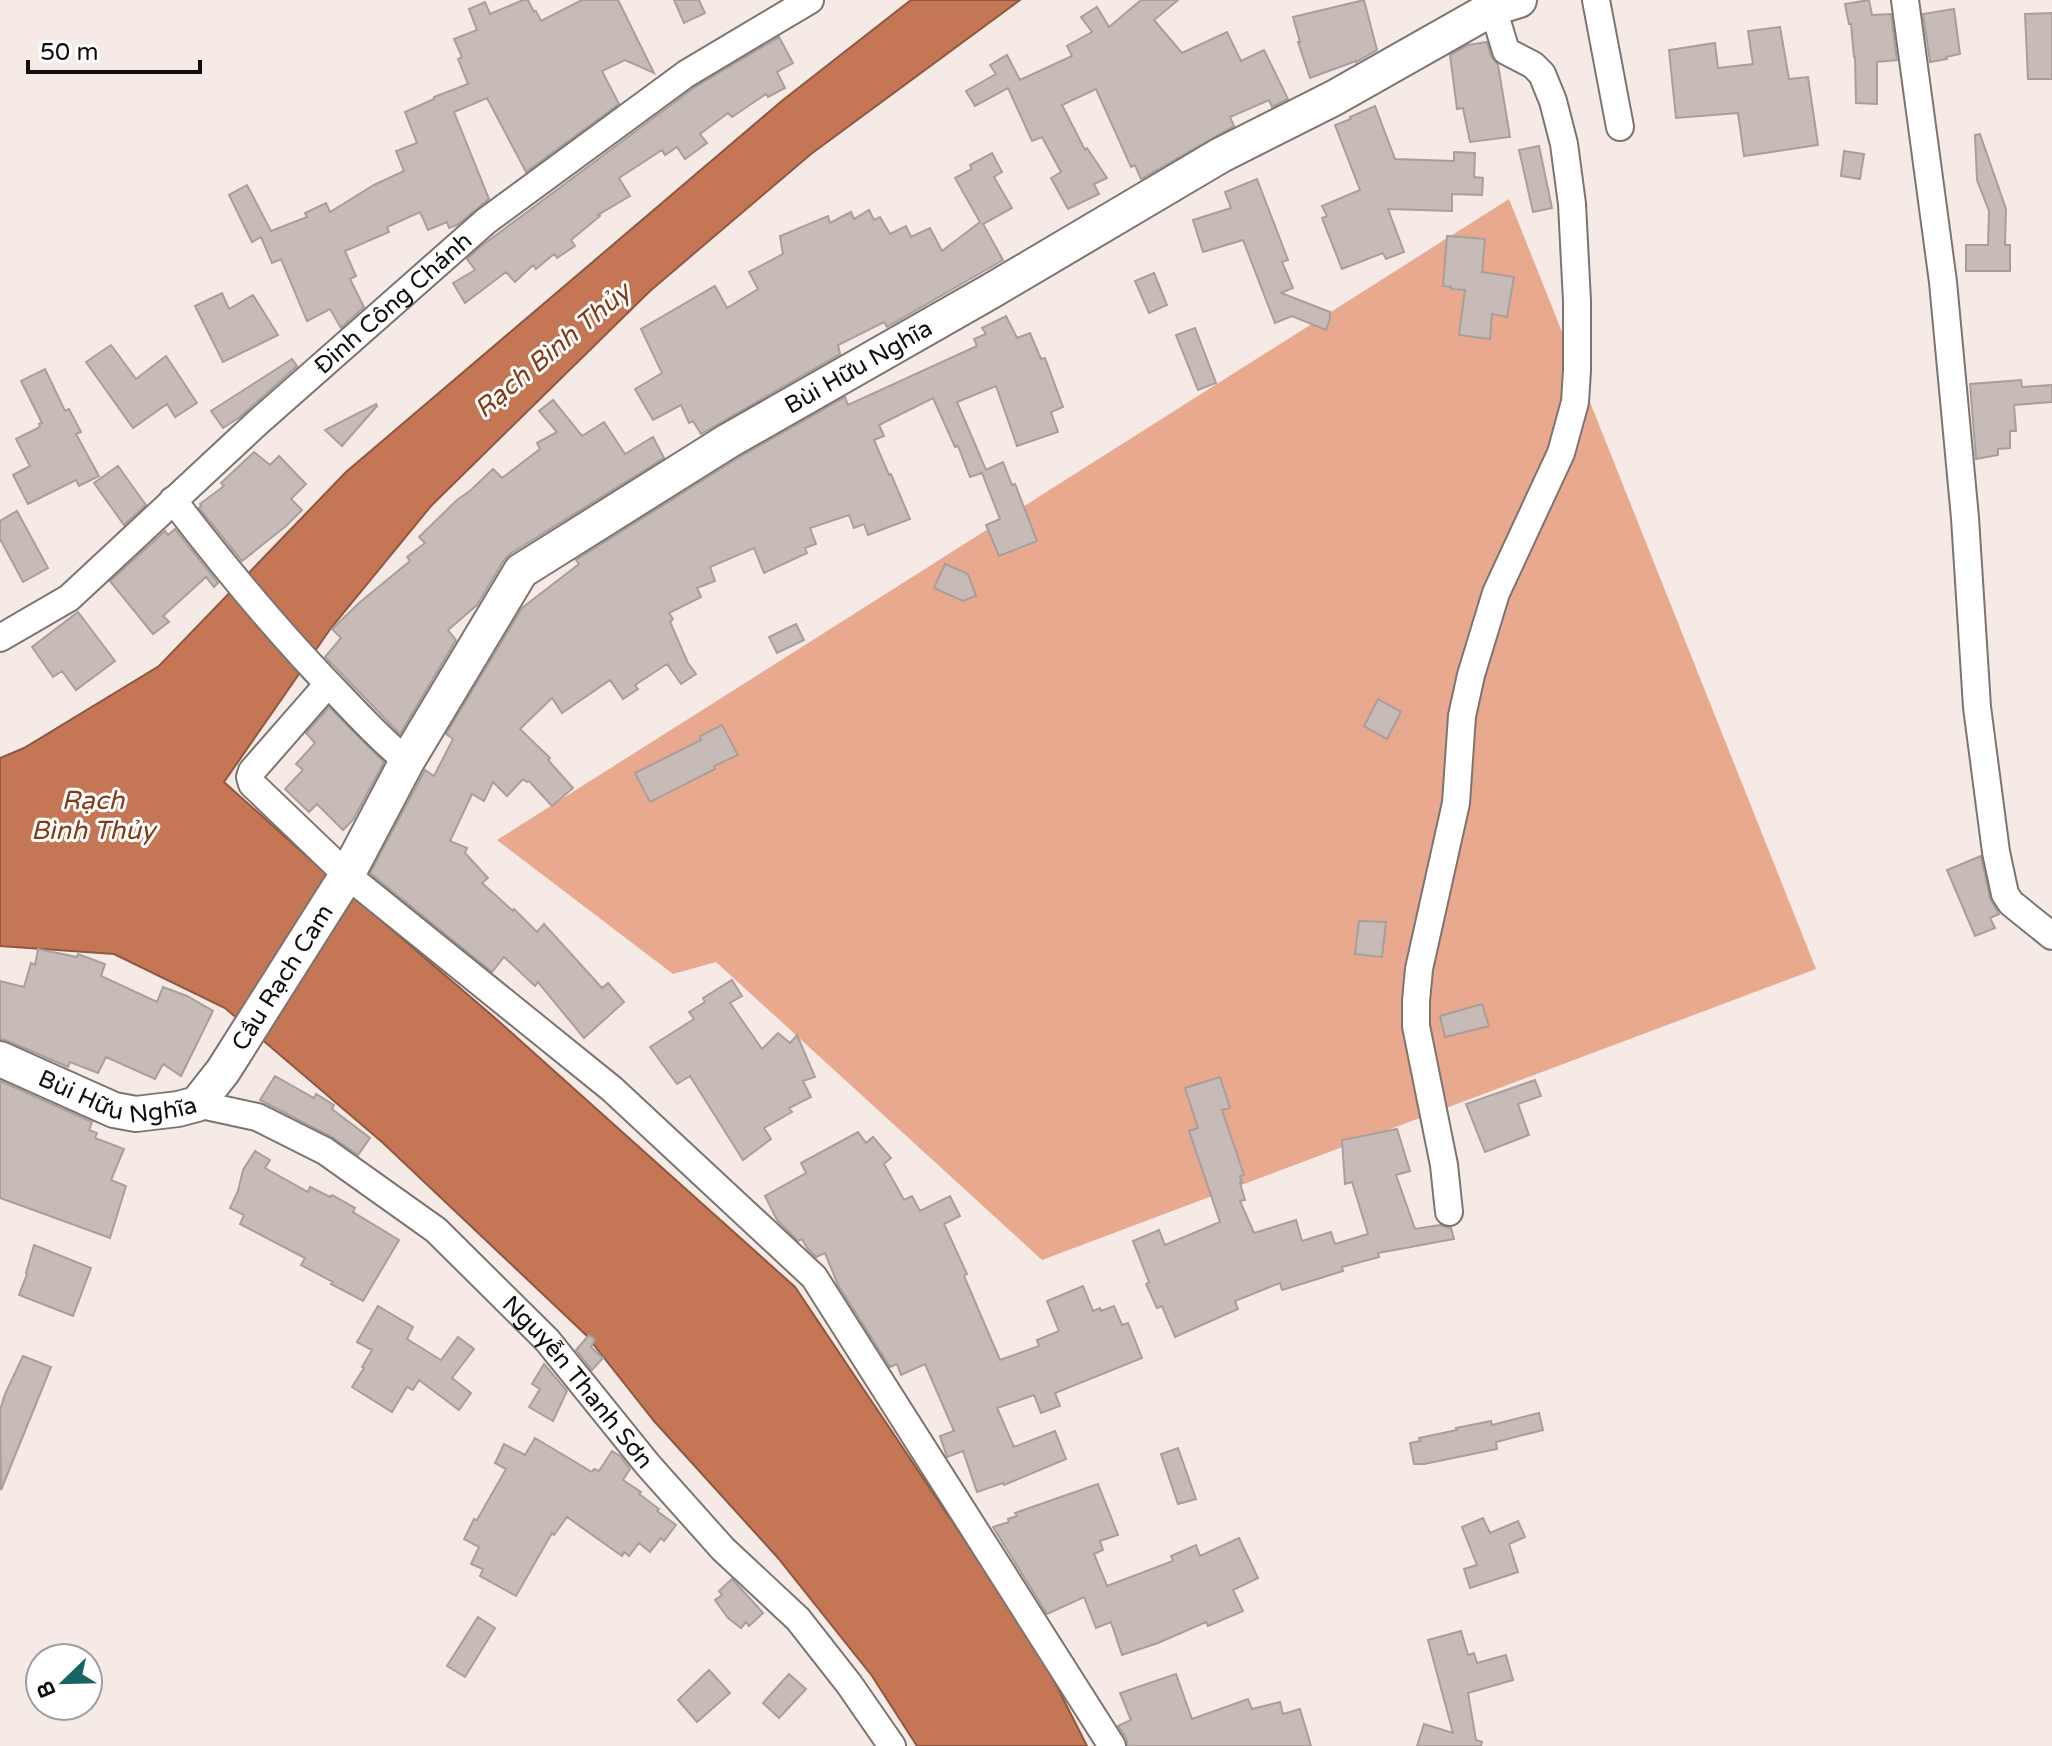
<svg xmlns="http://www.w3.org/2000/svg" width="2052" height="1746" font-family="'Varela Round',sans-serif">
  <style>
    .green { fill: #e9a98f }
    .water { fill: #c57755; stroke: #8f573f; stroke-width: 2 }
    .building { fill: #c6bbb7; stroke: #a99e9a; stroke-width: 2 }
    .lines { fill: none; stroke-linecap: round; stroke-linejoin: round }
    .minor-casing { stroke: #7d736f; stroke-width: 30 }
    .major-casing { stroke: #7d736f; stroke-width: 38 }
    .minor { stroke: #fff; stroke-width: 26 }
    .major { stroke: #fff; stroke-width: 34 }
    .labels { text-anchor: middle; stroke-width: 6; stroke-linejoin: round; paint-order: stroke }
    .street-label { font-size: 24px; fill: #110d0c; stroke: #fff }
    .water-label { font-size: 26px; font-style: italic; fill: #833a16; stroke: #fff }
  </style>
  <rect width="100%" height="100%" fill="#f5eae5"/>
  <path class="green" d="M1509,199L1816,969L1042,1260L716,962L673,974L497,840Z"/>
  <path class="water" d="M911,0H1020L811,154L650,291L431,506L331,628L224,782L313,862L495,1018L795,1287L1039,1651L1087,1746H917L872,1676L778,1558L654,1421L586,1335L382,1142L225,1008L114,954L0,946V758L24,748L159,666L346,472L783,100Z"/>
  <path class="building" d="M523,0H528L534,12L536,11L541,21L582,0H618L654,73L625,60L602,71L619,104L526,172L487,98L454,112L489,199L457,225L449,228L447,222L428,230L420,212L387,227L389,232L345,251L356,276L350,279L364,307L341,328L330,309L307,321L281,259L272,263L261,237L252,242L229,195L247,185L271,231L307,217L305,213L326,203L330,212L374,185L404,171L396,151L417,143L405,112L434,99V97L468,84L458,59L462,57L454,39L477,30L469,9L485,2L490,14Z
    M674,0H699L705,13L684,23Z
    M1141,0H1178L1154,20L1182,53L1227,32L1241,61L1264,50L1288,99L1272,107L1269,100L1230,117L1234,126L1141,179L1135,165L1131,167L1096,89L1062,105L1085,150L1087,148L1107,178L1094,184L1099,194L1068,209L1051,178L1061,172L1042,137L1032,141L1008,88L975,106L966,91L996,74L990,65L1007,55L1020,80L1072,56L1067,46L1092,32L1081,17L1097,7L1109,27Z
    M1364,0L1377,50L1356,62V61L1310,78L1298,42H1300L1293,17Z
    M1869,0L1872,15L1891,14L1897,60L1877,62V104L1856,103L1855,57H1854L1851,24H1849L1845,4Z
    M1954,9L1960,54L1946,57L1947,59L1930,62L1923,14Z
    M2052,13V79H2028L2025,14Z
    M1780,27L1789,79L1808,77L1818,145L1744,156L1738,113L1676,118L1669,50L1715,43L1718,68L1753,64L1748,31Z
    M779,37L793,63L777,72L785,88L768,97L766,94L732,117L728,113L700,134L707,143L685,159L677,147L665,155L662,150L619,178L630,196L598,215L600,216L571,240L575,246L557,258L554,254L536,269L533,265L515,282L506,272L465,303L453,283L475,270L467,259L480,247L695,87Z
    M1487,42L1491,56L1498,65L1510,137L1470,142L1463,108L1457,109L1450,55L1468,45Z
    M1375,106L1395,159L1454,161V152L1475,153L1474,177L1483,178L1482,195L1452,194V211L1388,209L1404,252L1386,259L1383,253L1342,269L1322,218L1327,216L1322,206L1360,190L1335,125L1351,119L1350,117Z
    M1980,134L2006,209L2005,245H2010V271H1966V245H1988L1989,211L1977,180L1975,135Z
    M1539,146L1552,208L1533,212L1519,150Z
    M1844,151L1864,154L1860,179L1841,176Z
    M992,153L1002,172L994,177L1012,208L983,224L1003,260L887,327L884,322L838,345L840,354L701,434L693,421L689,423L681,405L653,420L635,389L662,373L641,329L715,286L727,308L758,289L749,272L783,254L780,236L828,216L830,223L851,212L854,219L869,210L874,220L880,217L890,234L906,226L911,237L930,228L942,251L980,222L955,178L972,169L970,165Z
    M1257,179L1288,260L1282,262L1293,288L1281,293L1330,312V319L1326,330L1292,316L1275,323L1243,240L1203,252L1193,220L1231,208L1225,192Z
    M1447,236L1485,239L1482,272L1514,277L1507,317L1492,314L1490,339L1459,335L1465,290L1451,289V287L1443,286Z
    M1154,273L1167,305L1149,313L1135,281Z
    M222,293L229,309L253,295L278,335L223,362L195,306Z
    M1006,316L1017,338L1030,333L1041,359L1045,358L1063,407L1051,412L1058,432L1017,446L996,386L957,402L986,470L1003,462L1012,485L1015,484L1037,541L999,556L986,525L1000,519L982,473L970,477L958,446L955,447L933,398L879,425L884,436L874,440L889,475L891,474L910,519L868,535L864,524L854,528L849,515L810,528L816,544L805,548L807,553L764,573L754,548L710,567L715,581L697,588L701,597L669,613L673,619L670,622L688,663L696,674L681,684L667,664L635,685L638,689L623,699L610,680L562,713L552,698L520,729L550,758L548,760L573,788L552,806L529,781L527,782L523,779L507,796L493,782L484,801L472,794L450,841L467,848L465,853L488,878L482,883L513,911L514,909L537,932L544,924L602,988L608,983L624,1002L584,1038L538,982L535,986L504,957L492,972L370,873L425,770L434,776L453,739L446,734L522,608L579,564L576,560L738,458L845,397L848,405L977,346L974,339L986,334L982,328Z
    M1195,328L1216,383L1198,390L1176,335Z
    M111,345L136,379L166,356L197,403L175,417L167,404L133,428L86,362Z
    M292,359L297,366L240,417L223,428L211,411Z
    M45,369L65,411L69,409L81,432L76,434L99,476L79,486L76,480L28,504L13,475L30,466L16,439L40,427L39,424L42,423L21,381Z
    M2021,380L2022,387L2052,385V402L2014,405L2016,431H2010V448L1998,449V455L1976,459L1970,384Z
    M553,400L582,436L604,422L625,454L653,437L664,458L510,554L504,560L477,605L448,630L456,640L400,734L325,657L341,638L332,629L359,603L410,561L407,557L425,543L419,537L457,500L471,490L493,469L502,478L540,449L537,443L557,432L539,411Z
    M376,404L377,406L342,446L325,430Z
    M254,452L270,465L279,456L306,484L291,499L302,510L286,526L242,561L199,508L201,506L200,504L224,486L221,483Z
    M118,466L146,505L124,525L94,483Z
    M17,511L48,568L23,582L0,539V521Z
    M175,529L218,583L214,587L206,577L163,616L169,622L153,634L110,581L165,531L168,535Z
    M945,564L968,574L976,596L963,601L934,588Z
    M78,612L115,661L76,690L62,671L53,677L32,647Z
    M796,624L804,640L777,653L769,637Z
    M1378,699L1401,712L1387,739L1364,726Z
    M329,707L384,762L353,820L343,830L317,804L309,812L285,789L303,770L296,764L315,743L306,733Z
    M722,725L738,755L714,766L715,769L650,802L635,773L701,740L700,736Z
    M1981,856L1990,898L1999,914L1990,918L1995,928L1975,936L1947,870Z
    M1359,921L1386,922L1382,957L1355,954Z
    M38,949L77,957L78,954L105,964L101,976L157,1002L163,987L187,996L213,1011L181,1076L163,1064L155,1079L106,1057L98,1073L70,1062L68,1067L8,1041L0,1039V981L24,987L31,963L35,965Z
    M732,980L742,996L730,1003L762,1049L778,1033L790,1043L797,1035L815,1077L803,1081L811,1097L789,1108L792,1112L764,1128L771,1139L743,1160L690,1076L677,1084L650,1047L694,1019L689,1012L705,1002L703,998Z
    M1482,1004L1489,1026L1445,1037L1440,1016Z
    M275,1076L314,1098L316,1094L334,1105L332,1109L370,1138L358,1155L332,1137L260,1100Z
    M1220,1077L1230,1108L1222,1110L1244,1175L1240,1176L1242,1183H1240L1245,1200L1240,1201L1254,1233L1296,1220L1302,1241L1331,1232L1335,1244L1368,1234L1352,1182L1345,1184L1342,1140L1397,1129L1410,1171L1396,1175L1415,1229L1440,1225L1451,1228L1454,1239L1378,1253L1379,1257L1342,1267L1343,1271L1282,1290L1280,1283L1235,1301L1238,1309L1175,1337L1162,1306L1157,1308L1146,1284L1149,1282L1133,1241L1159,1230L1165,1245L1220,1222L1189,1131L1198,1128L1185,1088Z
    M1535,1080L1541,1096L1518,1104L1529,1135L1485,1152L1466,1104Z
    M0,1081L92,1122L89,1130L97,1133L95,1138L124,1149L111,1180L126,1186L110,1238L0,1198Z
    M858,1132L866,1143L873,1137L891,1158L884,1164L904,1200L912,1196L920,1211L950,1196L960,1216L944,1224L967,1274L964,1276L1000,1360L1039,1346L1037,1340L1059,1331L1047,1301L1083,1286L1093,1311L1100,1308L1101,1311L1114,1306L1122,1325L1128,1323L1142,1358L1055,1393L1060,1406L1041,1413L1034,1395L997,1408L1014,1447L1055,1431L1066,1459L1004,1485L1003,1483L977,1492L963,1451L947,1457L940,1436L954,1431L925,1364L901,1375L897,1364L890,1367L838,1285L825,1253L816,1257L807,1248L802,1239L798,1241L777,1220L765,1196L806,1173L801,1163Z
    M255,1151L270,1160L265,1168L308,1192L310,1187L330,1197L332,1195L355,1208L353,1212L399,1240L363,1301L331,1284L333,1282L301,1265L305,1258L240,1224L244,1215L230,1208L238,1191L243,1170Z
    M34,1245L91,1268L73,1316L19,1295L27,1274L26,1273Z
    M378,1306L413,1327L407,1339L441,1360L458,1337L474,1349L452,1378L471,1393L459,1410L419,1380L413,1390L407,1387L392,1412L352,1387L364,1368L362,1367L372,1350L357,1342Z
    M589,1335L595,1340L591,1347L603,1358L592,1370L576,1350Z
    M23,1356L51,1367L1,1490L0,1410L5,1394Z
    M544,1364L567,1391L553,1421L529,1407L540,1389L532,1384Z
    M1539,1413L1543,1430L1496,1442L1497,1449L1424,1464H1414L1410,1443L1420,1441L1419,1438L1457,1430L1456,1428L1491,1421L1492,1425Z
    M535,1438L592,1472L594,1469L599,1471L612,1451L620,1456L630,1469L623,1480L641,1492L639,1494L659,1509L657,1511L676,1525L664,1541L661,1538L650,1552L639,1543L629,1556L624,1552L622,1556L567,1517L554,1535L552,1533L516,1596L480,1576L483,1569L471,1564L479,1547L464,1539L474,1519L477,1520L506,1469L495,1463L504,1444L525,1455Z
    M1178,1448L1196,1499L1178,1504L1161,1454Z
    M1098,1484L1118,1535L1100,1541L1103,1550L1094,1554L1107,1586L1173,1561L1171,1556L1196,1545L1200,1556L1239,1538L1258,1578L1233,1590L1243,1611L1208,1626L1206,1622L1158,1643L1122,1655L1111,1622L1096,1628L1084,1597L1047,1614L993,1527L1009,1522L1008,1519L1017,1516L1015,1513Z
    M1483,1518L1490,1533L1518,1521L1525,1537L1509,1544L1518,1572L1470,1588L1464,1569L1477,1565L1462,1527Z
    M732,1579L763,1613L749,1626L746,1622L741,1628L728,1618L715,1600L722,1595L719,1591Z
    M478,1617L495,1628L465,1677L447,1666Z
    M1461,1631L1468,1655L1474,1653L1477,1663L1506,1655L1513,1680L1468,1693L1476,1740L1482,1742L1481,1746H1417L1424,1724L1453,1733L1428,1640Z
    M709,1670L730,1693L697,1722L678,1700Z
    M789,1674L806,1689L779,1718L763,1703Z
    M1176,1674L1192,1719L1248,1699L1252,1709L1280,1702L1283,1714L1300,1709L1311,1746H1128L1126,1738L1118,1726L1131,1720L1120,1693Z"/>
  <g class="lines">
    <defs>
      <g id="minor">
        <path d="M1596,0L1620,127"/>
        <path d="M1905,0L1943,282L1965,518L1977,707L1996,852L2005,894L2011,903L2052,936"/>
        <path d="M173,500C225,568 280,635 341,697C362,719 383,742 407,761"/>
        <path id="s1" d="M0,638L69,598L257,423L486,221L686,74L810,0"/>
        <path d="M328,684L252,771L250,777L252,784L347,875L612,1089L814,1277L1112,1746"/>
        <path id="s2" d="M197,1104L257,1117L325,1151L436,1230L547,1340L648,1465L723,1549L798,1619L849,1684L892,1746"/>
        <path d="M1449,1212L1444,1165L1416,1026V1001L1419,969L1456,803L1462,716L1471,675L1496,593L1561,453L1575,402L1577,370V301L1572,204L1564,144L1553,101L1542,74L1533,65L1506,51L1493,8"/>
      </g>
      <g id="major">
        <path id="s3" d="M0,1059L114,1110L136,1114L178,1109L197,1104L223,1071L347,875L407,761L521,571L728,441L991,291L1221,155L1334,98L1493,8L1519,0"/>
      </g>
    </defs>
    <use href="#minor" class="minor-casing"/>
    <use href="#major" class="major-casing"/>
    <use href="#minor" class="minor"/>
    <use href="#major" class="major"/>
  </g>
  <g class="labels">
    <g class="street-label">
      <text dy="8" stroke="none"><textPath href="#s1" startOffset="518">Đinh Công Chánh</textPath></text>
      <text dy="8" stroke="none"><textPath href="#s3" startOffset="1228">Bùi Hữu Nghĩa</textPath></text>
      <text dy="8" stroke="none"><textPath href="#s3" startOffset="362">Cầu Rạch Cam</textPath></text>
      <text dy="8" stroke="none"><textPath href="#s3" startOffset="126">Bùi Hữu Nghĩa</textPath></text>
      <text dy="8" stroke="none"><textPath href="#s2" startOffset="482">Nguyễn Thanh Sơn</textPath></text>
    </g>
    <g class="water-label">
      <text transform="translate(552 350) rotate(-40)" y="9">Rạch Bình Thủy</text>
      <text x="93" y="809">Rạch<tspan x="93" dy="30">Bình Thủy</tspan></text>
    </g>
  </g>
  <g transform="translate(64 1682) rotate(247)"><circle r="38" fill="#ffffff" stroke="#a09e9e" stroke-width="2"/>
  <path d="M0-6L14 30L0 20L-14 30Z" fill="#166564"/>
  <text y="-12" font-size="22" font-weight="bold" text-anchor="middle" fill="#110d0c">B</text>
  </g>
  <path d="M28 60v12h172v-12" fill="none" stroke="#110d0c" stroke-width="4"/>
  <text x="40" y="60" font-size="24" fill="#110d0c" stroke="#ffffff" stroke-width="6" paint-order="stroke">50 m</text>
</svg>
